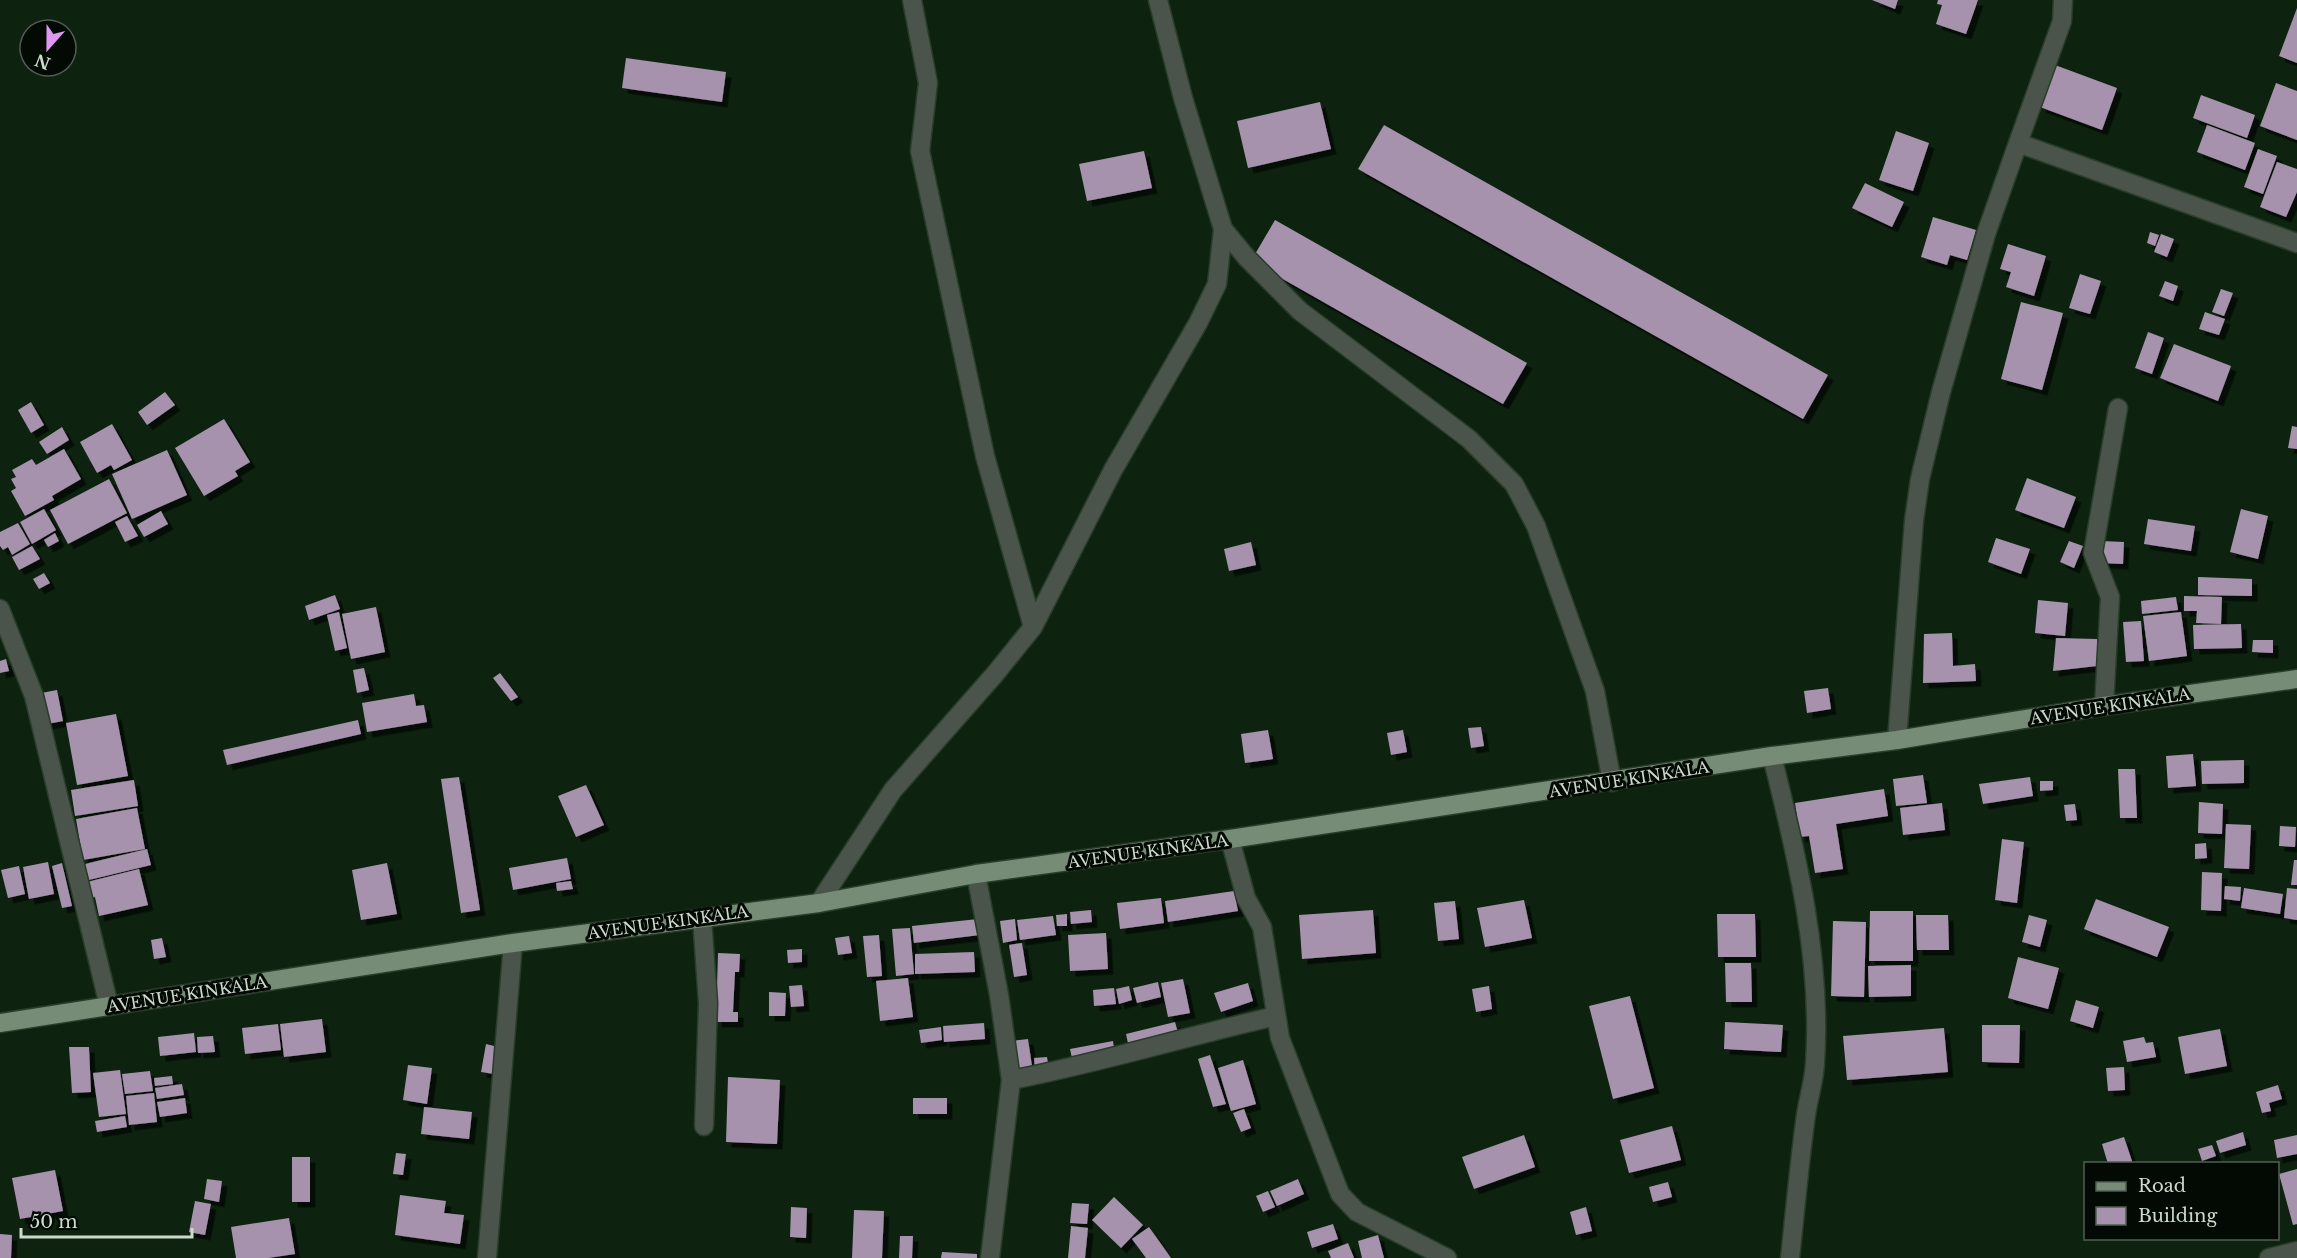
<svg xmlns="http://www.w3.org/2000/svg" width="2297" height="1258" font-family="'Libre Baskerville',serif">
  <style>
    .building { fill: #a792ad; filter: url(#shadow) }
    .lines { fill: none; stroke-linecap: round; stroke-linejoin: round }
    .minor-casing { stroke: #283d2a; stroke-width: 21 }
    .major-casing { stroke: #283d2a; stroke-width: 21 }
    .minor { stroke: #4a544a; stroke-width: 18 }
    .major { stroke: #768c77; stroke-width: 18 }
    .labels { text-anchor: middle; stroke-width: 6; stroke-linejoin: round; paint-order: stroke }
    .street-label { font-size: 16px; fill: #ccdacd; stroke: #030a03 }
  </style>
  <defs>
    <filter id="shadow"><feDropShadow dx="5.5" dy="5.5" stdDeviation="0" flood-color="#0009"/></filter>
  </defs>
  <rect width="100%" height="100%" fill="#0d230f"/>
  <path class="building" d="M1872,0H1898L1895,9Z
    M1938,0H1978L1966,34L1936,24L1942,5L1937,4Z
    M2297,8V63L2279,56Z
    M626,58L726,72L722,102L622,88Z
    M2055,65L2117,88L2102,130L2040,107Z
    M2276,83L2297,91V140L2260,126Z
    M2201,95L2255,115L2247,138L2193,118Z
    M1320,102L1331,149L1248,168L1237,121Z
    M1384,125L1828,375L1803,419L1358,169Z
    M2207,125L2255,143L2245,170L2197,152Z
    M1896,131L1929,143L1913,191L1879,180Z
    M2258,149L2277,156L2263,194L2244,187Z
    M1144,151L1152,188L1087,201L1079,164Z
    M2277,162L2297,169V192L2286,217L2260,207Z
    M1865,183L1904,202L1892,227L1852,208Z
    M1933,217L1976,230L1967,260L1950,255L1947,265L1921,257Z
    M1275,220L1527,363L1503,404L1251,261Z
    M2150,232L2159,235L2155,246L2147,243Z
    M2161,234L2174,239L2167,257L2154,252Z
    M2008,244L2046,256L2034,296L2006,287L2011,272L2000,269Z
    M2080,274L2101,281L2090,314L2069,308Z
    M2165,281L2178,286L2173,301L2159,296Z
    M2221,289L2233,293L2224,316L2212,312Z
    M2021,302L2063,313L2042,390L2001,379Z
    M2205,312L2225,319L2219,335L2199,329Z
    M2148,332L2164,338L2152,374L2135,368Z
    M2174,344L2231,366L2218,401L2160,378Z
    M165,392L175,405L147,425L138,412Z
    M31,402L44,425L31,433L18,410Z
    M224,419L250,462L235,471L238,476L204,496L175,448Z
    M112,424L132,460L114,470L111,465L97,473L80,442Z
    M2292,426L2297,427V449L2288,448Z
    M62,427L69,440L47,454L39,442Z
    M64,449L81,479L52,496L54,500L25,516L11,491L16,488L11,479L16,477L12,470L32,459L36,465Z
    M167,450L187,495L132,519L112,474Z
    M2027,478L2076,497L2064,528L2015,510Z
    M109,479L127,513L68,544L50,510Z
    M44,509L56,530L32,544L20,522Z
    M2241,509L2268,516L2258,559L2230,552Z
    M161,511L168,524L144,537L137,525Z
    M127,516L138,536L125,542L115,522Z
    M2148,519L2195,526L2191,551L2144,544Z
    M18,523L30,544L12,555L8,547L3,550L0,546V532Z
    M55,533L59,541L48,547L44,540Z
    M1996,538L2030,549L2021,574L1988,562Z
    M2069,541L2083,546L2074,568L2060,562Z
    M2101,541L2124,542L2123,564L2100,563Z
    M1251,542L1256,565L1229,571L1224,549Z
    M32,546L40,559L19,570L12,557Z
    M44,573L50,583L39,589L33,579Z
    M2198,577L2252,579V596L2198,595Z
    M335,595L340,609L309,620L305,606Z
    M2184,596L2222,597L2221,624L2196,623L2197,611H2184Z
    M2176,597L2178,610L2142,614L2141,601Z
    M2038,600L2068,603L2065,636L2035,633Z
    M376,607L385,652L351,659L342,614Z
    M339,612L347,648L335,651L327,615Z
    M2181,612L2187,656L2149,661L2143,616Z
    M2141,621L2144,661L2126,662L2123,622Z
    M2241,624L2242,648L2194,649L2193,625Z
    M1952,633L1953,666L1975,664L1976,681L1923,683L1924,634Z
    M2056,638L2097,639V666L2053,671Z
    M2253,640H2273V653L2252,652Z
    M6,659L9,671L0,673V661Z
    M364,668L369,690L357,693L353,670Z
    M500,673L518,697L511,701L493,678Z
    M1828,688L1831,709L1807,713L1804,691Z
    M57,690L63,721L42,725L36,694Z
    M414,694L416,706L424,705L427,722L367,732L362,703Z
    M116,714L128,776L77,785L66,723Z
    M358,720L361,734L227,765L223,750Z
    M1481,727L1484,746L1471,748L1468,728Z
    M1268,730L1273,759L1245,763L1241,734Z
    M1403,730L1407,752L1391,755L1387,733Z
    M2193,754L2196,786L2168,788L2166,756Z
    M2244,760V783L2202,784L2201,761Z
    M2118,769H2135L2137,818H2120Z
    M1923,775L1927,803L1896,806L1893,779Z
    M459,777L480,910L461,913L441,779Z
    M2030,777L2033,796L1983,804L1979,784Z
    M134,780L138,806L75,816L71,790Z
    M2040,781H2053V790L2040,791Z
    M586,785L604,825L576,837L558,796Z
    M1884,789L1888,816L1836,824L1843,869L1815,873L1809,836L1800,837L1795,803Z
    M2199,802L2223,804L2222,834L2198,833Z
    M1942,803L1945,830L1903,835L1900,808Z
    M2075,804L2077,820L2066,821L2064,805Z
    M137,808L145,849L83,860L76,819Z
    M2226,824L2251,825L2249,869L2224,868Z
    M2280,826L2296,827L2295,847L2279,846Z
    M2002,839L2024,842L2017,903L1995,900Z
    M2206,843L2207,858L2195,859V844Z
    M147,849L151,865L89,880L85,864Z
    M567,858L571,879L513,890L509,868Z
    M2294,860H2297V885H2291Z
    M48,862L54,894L29,899L23,867Z
    M62,863L72,906L62,908L52,866Z
    M387,863L397,914L361,920L352,870Z
    M19,866L25,894L8,898L1,870Z
    M139,869L148,905L99,916L95,897L91,898L87,882Z
    M2202,872L2222,873L2221,911L2201,910Z
    M571,881L573,889L557,891L556,883Z
    M2225,886L2241,887L2240,901L2224,899Z
    M2244,888L2283,894L2280,914L2241,908Z
    M2287,888L2297,889V920L2284,918Z
    M1234,891L1238,911L1168,922L1165,901Z
    M1161,898L1164,923L1120,929L1117,903Z
    M2096,899L2169,927L2157,957L2084,929Z
    M1524,900L1532,938L1485,947L1477,908Z
    M1455,901L1459,939L1438,941L1434,903Z
    M1091,910L1092,922L1071,924L1070,912Z
    M1373,910L1376,953L1302,959L1299,915Z
    M1870,911H1913V961H1869Z
    M1067,914V926H1057L1056,915Z
    M1717,914H1755L1756,957H1718Z
    M1916,915H1948L1949,950H1917Z
    M2029,915L2047,920L2040,947L2022,942Z
    M1053,916L1056,935L1020,940L1017,920Z
    M978,919L980,935L914,943L912,926Z
    M1015,919L1017,940L1003,943L1000,921Z
    M1833,921L1866,922L1864,997L1831,996Z
    M910,928L914,974L896,976L892,929Z
    M1106,933L1108,969L1070,971L1068,935Z
    M879,935L882,976L867,977L863,936Z
    M849,936L852,953L838,955L835,938Z
    M162,938L166,957L154,959L151,940Z
    M1022,943L1027,975L1014,977L1009,945Z
    M802,949V962L788,963L787,950Z
    M974,952L975,972L915,974V954Z
    M718,953L740,954L739,972H735L733,1012H738V1022H716Z
    M2018,957L2059,968L2048,1009L2008,998Z
    M1725,963H1751L1752,1002H1726Z
    M1911,965V996L1869,997L1868,966Z
    M908,978L913,1017L880,1021L876,981Z
    M1183,979L1190,1013L1168,1017L1161,983Z
    M1158,982L1161,997L1137,1003L1133,988Z
    M1248,983L1253,1001L1221,1012L1214,993Z
    M802,985L804,1006L791,1007L789,986Z
    M1129,986L1132,1000L1119,1004L1116,989Z
    M1489,986L1492,1009L1476,1012L1472,989Z
    M1114,988L1116,1004L1094,1006L1093,990Z
    M769,992L786,993L785,1016H769Z
    M1630,996L1654,1088L1613,1099L1589,1006Z
    M2076,1000L2099,1007L2093,1028L2070,1021Z
    M322,1019L326,1052L284,1057L280,1024Z
    M1175,1022L1179,1036L1129,1048L1126,1034Z
    M1725,1022L1783,1025L1781,1052L1724,1049Z
    M984,1023L985,1039L944,1042L943,1026Z
    M278,1024L281,1050L245,1054L242,1028Z
    M1982,1025H2020L2019,1063L1982,1062Z
    M941,1027L942,1040L921,1043L919,1030Z
    M1944,1028L1948,1072L1847,1080L1843,1036Z
    M2220,1029L2227,1066L2185,1074L2178,1037Z
    M194,1033L196,1052L160,1056L158,1037Z
    M213,1036L215,1052L198,1053L197,1037Z
    M2144,1037L2146,1043L2153,1042L2156,1057L2127,1062L2123,1041Z
    M1028,1039L1033,1073L1016,1076L1011,1041Z
    M1113,1041L1115,1054L1073,1063L1070,1049Z
    M486,1044L498,1047L494,1074L481,1072Z
    M69,1047H89L91,1092L72,1093Z
    M1210,1055L1226,1104L1213,1107L1198,1059Z
    M1047,1057L1049,1068L1035,1070L1034,1058Z
    M1243,1060L1256,1104L1231,1111L1218,1068Z
    M408,1065L432,1068L427,1104L403,1100Z
    M2124,1067L2125,1090L2108,1091L2106,1068Z
    M120,1070L126,1114L99,1117L93,1073Z
    M150,1071L153,1091L125,1094L122,1074Z
    M172,1076L173,1084L155,1086L154,1078Z
    M728,1077L780,1080L777,1144L726,1142Z
    M182,1084L184,1095L157,1099L155,1088Z
    M2278,1085L2282,1099L2269,1103L2271,1111L2262,1113L2256,1092Z
    M154,1093L157,1122L129,1125L126,1096Z
    M185,1098L187,1113L160,1117L157,1102Z
    M913,1098H947V1114H913Z
    M424,1107L472,1112L469,1139L421,1134Z
    M1244,1109L1251,1128L1241,1132L1233,1113Z
    M125,1116L127,1127L97,1132L95,1121Z
    M1672,1126L1681,1160L1629,1173L1620,1140Z
    M2243,1132L2246,1145L2220,1153L2216,1141Z
    M1524,1135L1535,1167L1474,1189L1462,1157Z
    M2297,1135V1154L2277,1158L2274,1140Z
    M2124,1137L2133,1164H2108L2102,1144Z
    M2212,1145L2216,1156L2202,1161L2198,1149Z
    M396,1153L406,1154L403,1175L393,1174Z
    M292,1157H310V1202H292Z
    M2297,1169V1224L2293,1225L2279,1174Z
    M55,1170L63,1211L20,1219L12,1178Z
    M207,1179L222,1181L219,1202L204,1199Z
    M1298,1179L1304,1194L1277,1206L1270,1191Z
    M1668,1182L1672,1197L1653,1202L1649,1187Z
    M1268,1191L1275,1207L1263,1212L1256,1196Z
    M400,1195L446,1201L444,1213L464,1215L460,1244L395,1235Z
    M1114,1197L1143,1225L1121,1248L1092,1220Z
    M195,1201L211,1204L205,1235L189,1232Z
    M1072,1203L1089,1204L1087,1224L1070,1223Z
    M791,1207L807,1208L806,1238L790,1237Z
    M1586,1207L1592,1231L1576,1235L1570,1212Z
    M854,1210L884,1211L882,1258H852Z
    M289,1218L295,1254L268,1258H236L231,1227Z
    M1333,1224L1338,1239L1312,1248L1307,1232Z
    M1071,1226L1088,1228L1085,1258H1068Z
    M1149,1227L1171,1258H1146L1132,1239Z
    M0,1234L12,1235L11,1258H0Z
    M1378,1235L1384,1258H1362L1358,1241Z
    M900,1236H913L912,1258H899Z
    M1348,1243L1354,1258H1331L1328,1251Z
    M942,1252L977,1254V1258H941Z"/>
  <g class="lines">
    <defs>
      <path id="minor" d="M912,0L928,83L920,151L985,456L1033,627
        M1158,0L1183,98L1223,229L1247,258L1300,311L1469,439L1514,484L1536,526L1595,691L1612,782
        M2018,143L2062,21L2063,0
        M0,609L34,696L109,1006
        M2104,706L2110,597L2093,553L2118,408
        M1897,740L1914,520L1920,479L1941,392L1986,234L2018,143L2297,243
        M1772,756C1797,856 1822,959 1815,1063C1814,1083 1807,1102 1805,1122C1799,1167 1795,1212 1790,1258
        M1230,839L1246,898L1262,927L1280,1038L1340,1194L1357,1212L1447,1258
        M976,874L999,995L1011,1080L990,1258
        M819,903L893,790L995,674L1033,627L1113,470L1198,323L1217,284L1223,229
        M702,918L708,1003L704,1126
        M1011,1080C1100,1063 1187,1036 1276,1016
        M487,1258L513,943
        M2269,1258L2297,1251"/>
      <path id="major" d="M0,1023L513,943L819,903L976,874L1230,839L1772,756L1897,740L2104,706L2297,679"/>
    </defs>
    <use href="#minor" class="minor-casing"/>
    <use href="#major" class="major-casing"/>
    <use href="#minor" class="minor"/>
    <use href="#major" class="major"/>
  </g>
  <g class="labels">
    <g class="street-label">
      <text transform="translate(2110 706) rotate(-9)" y="6">AVENUE KINKALA</text>
      <text transform="translate(1629 779) rotate(-9)" y="6">AVENUE KINKALA</text>
      <text transform="translate(1148 851) rotate(-8)" y="6">AVENUE KINKALA</text>
      <text transform="translate(668 922) rotate(-8)" y="6">AVENUE KINKALA</text>
      <text transform="translate(187 994) rotate(-9)" y="6">AVENUE KINKALA</text>
    </g>
  </g>
  <rect x="2084" y="1162" width="195" height="78" fill="#030a03" stroke="#535d54" stroke-width="1.5"/>
  <rect x="2096" y="1182" width="30" height="9" fill="#768c77" stroke="#535d54" stroke-width="1.5"/>
  <text x="2138" y="1192" font-size="18" fill="#ccdacd">Road</text>
  <rect x="2096" y="1207" width="30" height="18" fill="#a792ad" stroke="#535d54" stroke-width="1.5"/>
  <text x="2138" y="1222" font-size="18" fill="#ccdacd">Building</text>
  <g transform="translate(48 48) rotate(201)"><circle r="28" fill="#030a03" stroke="#535d54" stroke-width="1.5"/>
  <path d="M0-4.5L10 22L0 15L-10 22Z" fill="#de98f2"/>
  <text y="-9" font-size="16" font-weight="bold" text-anchor="middle" fill="#ccdacd">N</text>
  </g>
  <path d="M21 1228v9h171v-9" fill="none" stroke="#ccdacd" stroke-width="3"/>
  <text x="30" y="1228" font-size="18" fill="#ccdacd" stroke="#030a03" stroke-width="4.5" paint-order="stroke">50 m</text>
</svg>
